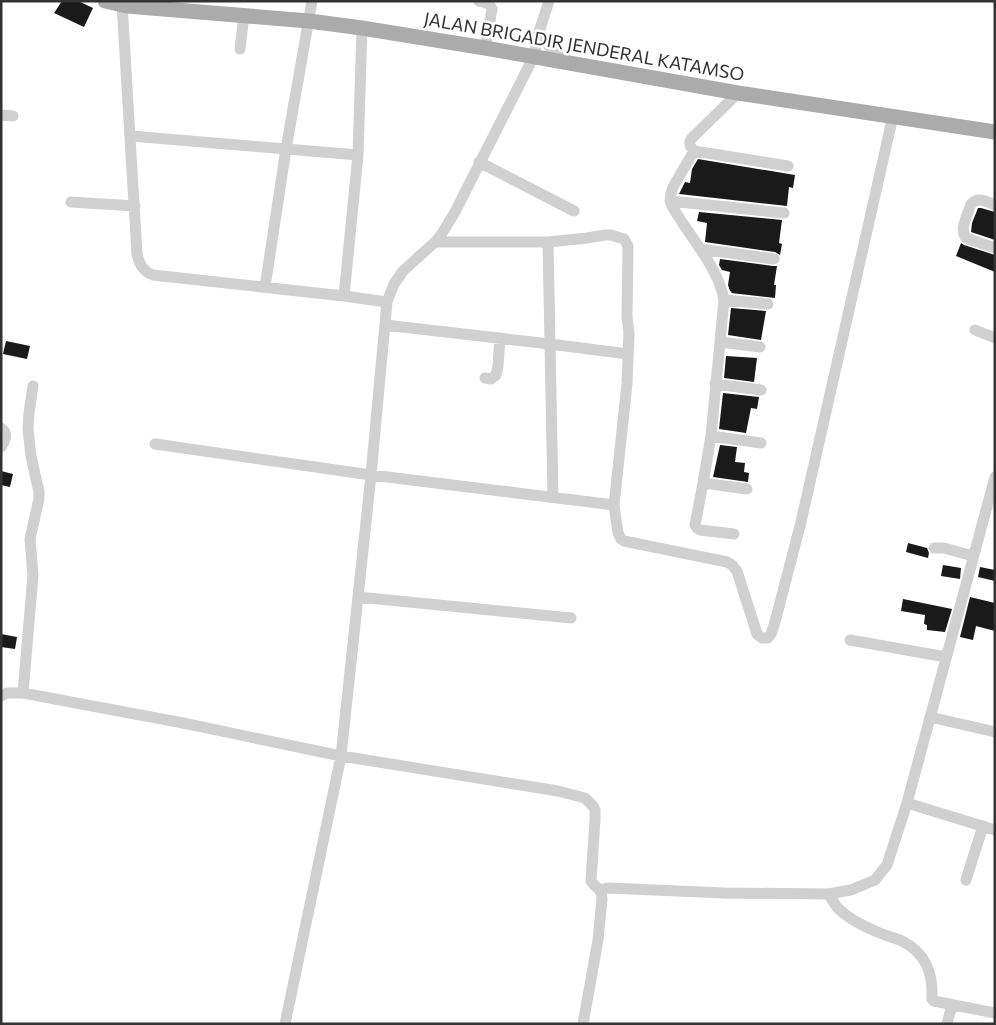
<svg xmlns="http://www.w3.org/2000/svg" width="996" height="1025" font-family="Commissioner,sans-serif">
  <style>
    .building { fill: #1a1a1a }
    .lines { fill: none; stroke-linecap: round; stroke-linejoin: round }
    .minor { stroke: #d0d0d0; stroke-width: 11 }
    .major { stroke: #ababab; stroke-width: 15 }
    .labels { text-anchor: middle; stroke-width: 5; stroke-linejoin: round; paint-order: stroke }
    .street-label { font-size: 18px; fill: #333; stroke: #fff }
  </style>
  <rect width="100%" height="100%" fill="#fff"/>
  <path class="building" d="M62,1H78L93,8L84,27L54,13Z
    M698,159L795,175L793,188L789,187L787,206L679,194L685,182L690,183L692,169Z
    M978,208H981L995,212V240L971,232L972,223Z
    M699,212L782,220L779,243L782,244L780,255L775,252L705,242L707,223L697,221Z
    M961,243L964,245L995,255V272L956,256Z
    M720,259L773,266H777L774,285H776L775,298L731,293L732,292L730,291L728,285L730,272L722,270L719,265Z
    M731,308L766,311L761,340L728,335Z
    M6,341L30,346L27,359L3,354Z
    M726,356L757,358L754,382L724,378Z
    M723,393L759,397L757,409L751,408L746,433L719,429Z
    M720,445L737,447L735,462L745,463L744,472L749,473L748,482L713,477Z
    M1,471L13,474L10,487L1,485Z
    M908,543L927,548L929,553L928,558L906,552Z
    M943,565L961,568L960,579L941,576Z
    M980,567L995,570V581L978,577Z
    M970,597L995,603V631L976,626L973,640L960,637Z
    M903,599L952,609L945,632L927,630V625L924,624L925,615L901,611Z
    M1,634L17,637L15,649L1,647Z"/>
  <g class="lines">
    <path class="minor" d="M479,1C485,3 490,3 492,9L485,48
      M122,4L137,254C139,264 144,272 153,275L344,296L387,302
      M539,32L552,50L566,61
      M240,49L244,15
      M738,93L691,139C688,144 691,147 694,151L788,166
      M1,115L13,116
      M131,136L358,155
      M694,151L673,187L671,193L670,201L784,213
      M479,162L574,211
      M670,201C673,210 679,217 684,225C699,248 719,272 724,300L711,436L703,483L695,525L697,528L700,530L734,534
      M71,202L135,206
      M995,205C987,202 978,196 971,204C968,214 959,229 966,238L995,248
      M435,242H548L587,238L605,235H611L624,239L628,246L627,317L629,333L627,384L614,505L618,533L621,539L624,541L727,562L732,565L737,571L757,634L762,638H768L771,634L775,622L801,522L893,116
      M548,242L553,497
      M700,249L774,259
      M265,287L286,149L312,1
      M344,296L358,155L362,28
      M724,300L768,304
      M385,325L550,344L628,354
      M975,330L995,338
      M720,342L760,347
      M485,378L491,379L496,375L498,366L500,338
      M715,384L761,390
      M1,428C9,434 5,441 1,447
      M711,436L761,443
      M155,444L371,475L614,505
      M703,483L747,489
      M934,548H944L973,556
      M358,597L571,618
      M850,640L946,657
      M23,693L33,575L30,539L39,499V492L31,456L28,429L29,413L33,386
      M1,696L7,693H23L183,723L341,756L558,791L585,798L593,806L595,810V820L591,881C596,889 602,888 602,899L598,940L583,1024
      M930,717L995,732
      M907,803L995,830
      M966,880L983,826
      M600,890L608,888L724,893L828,894L851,890L875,880L887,865L907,803L995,477
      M828,894C831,898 834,903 837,907C848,919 865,927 880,933C887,936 895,938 902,941C926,953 933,973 932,999L934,1001L954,1005
      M285,1024L341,756L371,475L387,302L394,284L403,271L435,242L441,235L455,212L534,56L539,32L549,1
      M947,1024L950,1012L954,1005L995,1013"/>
    <path class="major" d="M105,1L127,6L309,21L362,28L485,48L738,93L995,132"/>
  </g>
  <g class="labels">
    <g class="street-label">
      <text transform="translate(584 47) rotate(10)" y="6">JALAN BRIGADIR JENDERAL KATAMSO</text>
    </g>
  </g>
  <rect width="996" height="1025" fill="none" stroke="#333333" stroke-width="5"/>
</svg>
